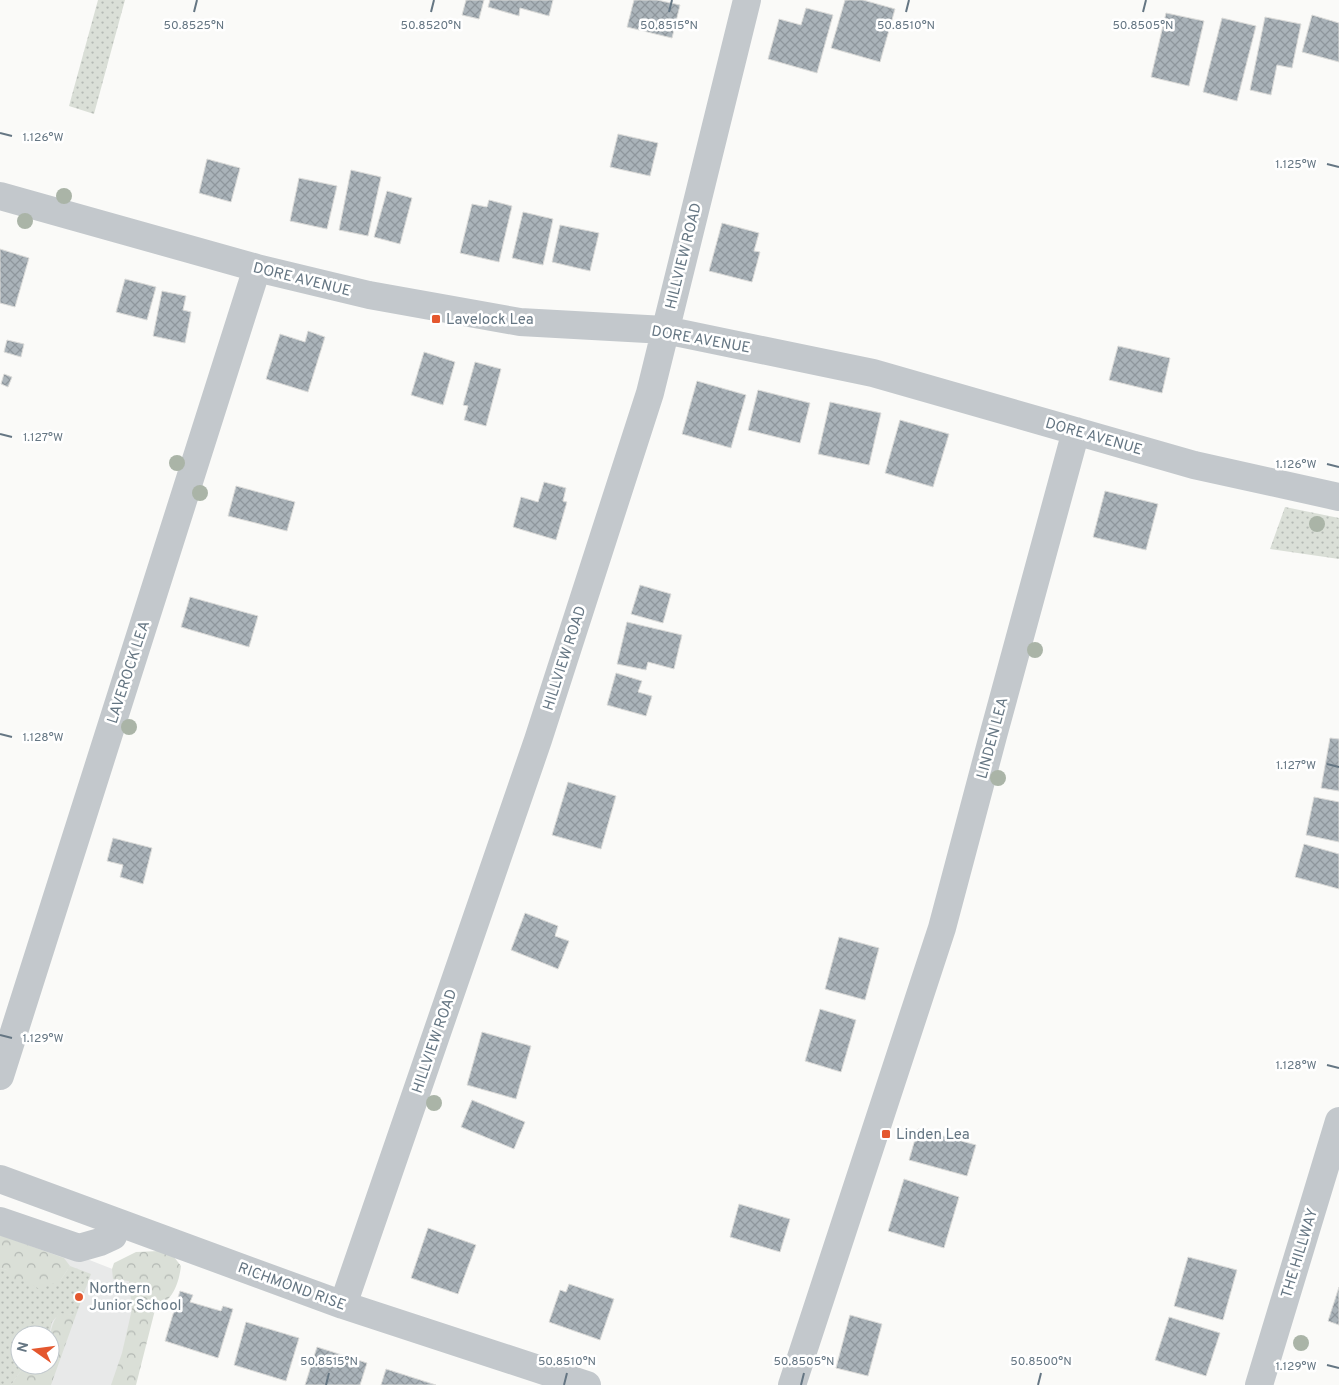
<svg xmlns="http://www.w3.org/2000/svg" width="1339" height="1385" font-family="Overpass,sans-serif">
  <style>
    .built { fill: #e8e9e9; fill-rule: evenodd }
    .grass { fill: url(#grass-dots) }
    .forest { fill: url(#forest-crowns) }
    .building { fill: url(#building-cross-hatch); stroke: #dcdcda }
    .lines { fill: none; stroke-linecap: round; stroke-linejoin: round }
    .minor { stroke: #c3c8cc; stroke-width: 28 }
    .tree { fill: #aab4a7 }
    .ticks { fill: none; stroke: #657683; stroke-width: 2 }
    .poi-dot { fill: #e4572e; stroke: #fff; stroke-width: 2 }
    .labels { text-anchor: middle; stroke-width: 5; stroke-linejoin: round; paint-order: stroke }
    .street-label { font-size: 15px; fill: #657683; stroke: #fff }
    .poi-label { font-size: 15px; fill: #657683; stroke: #fff; text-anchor: start }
    .ticks-label { font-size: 12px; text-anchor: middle; fill: #657683; stroke: #fff; stroke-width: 5; stroke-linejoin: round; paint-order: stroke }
  </style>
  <defs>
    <pattern id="grass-dots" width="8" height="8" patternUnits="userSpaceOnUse" patternTransform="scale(1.25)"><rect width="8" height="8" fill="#dadfd7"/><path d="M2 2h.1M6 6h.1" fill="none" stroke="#b4b9b4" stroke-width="1.8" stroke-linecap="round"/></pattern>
    <pattern id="forest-crowns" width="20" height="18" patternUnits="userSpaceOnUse" patternTransform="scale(1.25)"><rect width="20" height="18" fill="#dadfd7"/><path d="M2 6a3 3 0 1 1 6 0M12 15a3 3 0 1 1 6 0" fill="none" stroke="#b4b9b4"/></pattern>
    <pattern id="building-cross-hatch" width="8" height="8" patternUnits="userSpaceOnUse" patternTransform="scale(1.25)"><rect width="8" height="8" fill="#aab3b9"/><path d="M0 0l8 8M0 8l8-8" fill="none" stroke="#8e969c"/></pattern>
  </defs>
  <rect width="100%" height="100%" fill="#fafaf8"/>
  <path class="built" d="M0,1225L161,1288L133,1385H0ZM20,1335H50V1365H20Z"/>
  <path class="grass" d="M98,0H125L94,114L69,106Z
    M1285,507L1339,518V559L1270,549Z
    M70,1266L91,1274L76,1315L59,1314L52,1322L49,1335H20V1365H25L11,1385H0V1268L7,1270L24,1279L60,1281Z"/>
  <path class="forest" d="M0,1235L64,1258L70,1266L60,1281L39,1289L24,1279L16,1281L9,1277L7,1270L0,1268Z
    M159,1251L174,1257L181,1266C179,1282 173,1302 156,1306L136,1385H111L122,1353L132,1309L129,1281L113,1279L112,1269L114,1263L136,1252Z
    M59,1313L76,1315L51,1385H11L25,1365H50C50,1345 47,1329 59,1313Z"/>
  <path class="building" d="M466,0H484L479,19L462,15Z
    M490,0H553L549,16L520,8L519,16L488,7Z
    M634,0H657L680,5L672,38L627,27Z
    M845,0H863L895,9L880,62L831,48Z
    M806,8L833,15L817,73L768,59L779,19L801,25Z
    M1166,13L1204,21L1189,86L1151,77Z
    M1312,15L1339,23V62L1302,52Z
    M1265,17L1301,24L1292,68L1277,65L1271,95L1250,90Z
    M1222,18L1256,26L1237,101L1203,92Z
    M618,134L658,143L650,176L610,167Z
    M207,159L240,168L231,202L199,193Z
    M351,170L381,177L368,236L339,230Z
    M299,178L337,186L327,229L290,221Z
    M387,191L412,198L400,244L374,237Z
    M489,200L512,206L499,262L460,253L472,204L487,207Z
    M523,212L553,219L543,265L512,258Z
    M722,223L759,233L754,251L760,252L752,282L709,271Z
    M560,225L599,233L590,271L552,262Z
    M0,249L29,258L15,307L0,303Z
    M125,279L156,287L147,320L116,312Z
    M162,291L186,296L183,310L191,312L185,343L153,336Z
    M308,331L325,337L308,392L266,379L280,334L305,342Z
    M7,340L24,344L21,357L4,352Z
    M1118,346L1170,358L1162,393L1109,380Z
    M424,352L455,362L443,405L411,395Z
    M475,362L501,369L486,426L464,420L468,406L463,405Z
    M4,374L12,377L8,387L1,384Z
    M697,381L746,395L731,448L682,434Z
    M758,390L810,403L800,443L748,430Z
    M830,402L881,413L869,465L818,454Z
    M900,420L949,434L933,487L885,473Z
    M544,482L566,488L563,501L567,502L556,540L513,527L521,497L538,502Z
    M236,486L295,502L287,531L228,516Z
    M1105,491L1158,504L1146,550L1093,537Z
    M640,585L671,594L663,623L631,614Z
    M190,597L258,616L249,647L181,627Z
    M627,622L682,635L674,669L648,662L646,670L617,664Z
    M616,673L642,681L638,692L652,696L646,716L607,705Z
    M1330,738L1339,739V791L1321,788Z
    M568,782L616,796L601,849L552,835Z
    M1314,797L1339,802V842L1306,835Z
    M113,838L152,848L143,884L120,877L123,865L107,861Z
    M1304,844L1339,854V889L1295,877Z
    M525,913L558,926L555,936L569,941L558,969L511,950Z
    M839,937L879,948L865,1000L825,989Z
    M820,1009L856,1020L841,1072L805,1061Z
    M482,1032L531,1046L516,1099L467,1085Z
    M472,1100L525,1122L514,1149L461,1127Z
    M918,1129L976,1145L967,1176L909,1160Z
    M904,1179L959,1197L944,1248L888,1231Z
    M739,1204L790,1219L780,1252L730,1237Z
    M428,1228L476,1245L458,1294L411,1278Z
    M1188,1257L1237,1270L1223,1320L1174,1306Z
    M569,1284L614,1299L600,1340L549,1322L560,1290L566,1292Z
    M1339,1287V1325L1328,1321Z
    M180,1291L193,1295L190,1302L221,1311L223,1306L233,1309L218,1358L165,1341Z
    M850,1315L882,1324L868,1376L836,1368Z
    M1169,1317L1220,1333L1206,1376L1155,1360Z
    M246,1322L299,1338L286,1381L234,1365Z
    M317,1347L367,1363L360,1385H305Z
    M386,1369L436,1385H381Z"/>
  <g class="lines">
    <path class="minor" d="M0,196L257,268L369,295L520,322L665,330L873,373L1194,465L1339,497
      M0,1076L257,268
      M0,1179L343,1305L587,1385
      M0,1221L79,1248L100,1242L113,1236L116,1222
      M343,1305L538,740L650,393L747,0
      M792,1385L942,928L993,736L1076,431
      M1259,1385L1339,1121"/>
  </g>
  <g class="tree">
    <circle cx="64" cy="196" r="8"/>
    <circle cx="25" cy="221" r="8"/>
    <circle cx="177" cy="463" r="8"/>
    <circle cx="200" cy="493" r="8"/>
    <circle cx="1317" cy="524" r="8"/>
    <circle cx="1035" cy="650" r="8"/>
    <circle cx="129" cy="727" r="8"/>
    <circle cx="998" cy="778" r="8"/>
    <circle cx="434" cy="1103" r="8"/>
    <circle cx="1301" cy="1343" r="8"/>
  </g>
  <path class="ticks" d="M194,12L197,0M431,12L434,0M669,12L672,0M906,12L909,0M1143,12L1146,0M0,133L12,136M1327,164L1339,167M0,434L12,437M1327,464L1339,467M0,734L12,737M1327,764L1339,767M0,1035L12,1038M1327,1065L1339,1068M1327,1365L1339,1368M326,1385L329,1373M564,1385L567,1373M801,1385L804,1373M1038,1385L1041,1373"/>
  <g class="poi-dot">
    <rect x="431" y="314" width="10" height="10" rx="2.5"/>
    <rect x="881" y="1129" width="10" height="10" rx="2.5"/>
    <circle cx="79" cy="1297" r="5"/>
  </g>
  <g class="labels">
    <g class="street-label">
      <text transform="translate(683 256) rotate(-76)" y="5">HILLVIEW ROAD</text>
      <text transform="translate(302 279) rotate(14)" y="5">DORE AVENUE</text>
      <text transform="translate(701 339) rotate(10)" y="5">DORE AVENUE</text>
      <text transform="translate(1094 436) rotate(16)" y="5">DORE AVENUE</text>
      <text transform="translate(564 658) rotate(-72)" y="5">HILLVIEW ROAD</text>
      <text transform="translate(128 672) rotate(-72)" y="5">LAVEROCK LEA</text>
      <text transform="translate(992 738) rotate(-75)" y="5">LINDEN LEA</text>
      <text transform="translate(434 1041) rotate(-71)" y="5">HILLVIEW ROAD</text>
      <text transform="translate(1299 1253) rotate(-73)" y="5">THE HILLWAY</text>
      <text transform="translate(292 1286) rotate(20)" y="5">RICHMOND RISE</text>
    </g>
    <g class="poi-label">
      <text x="446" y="324">Lavelock Lea</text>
      <text x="896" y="1139">Linden Lea</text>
      <text x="89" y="1293">Northern<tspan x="89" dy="17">Junior School</tspan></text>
    </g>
  </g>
  <g class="ticks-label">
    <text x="194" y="29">50.8525°N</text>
    <text x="431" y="29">50.8520°N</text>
    <text x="669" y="29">50.8515°N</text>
    <text x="906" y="29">50.8510°N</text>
    <text x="1143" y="29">50.8505°N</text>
    <text x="43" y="141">1.126°W</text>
    <text x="1296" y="168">1.125°W</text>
    <text x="43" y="441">1.127°W</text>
    <text x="1296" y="468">1.126°W</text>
    <text x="43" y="741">1.128°W</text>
    <text x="1296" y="769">1.127°W</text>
    <text x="43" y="1042">1.129°W</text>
    <text x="1296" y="1069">1.128°W</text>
    <text x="329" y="1365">50.8515°N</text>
    <text x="567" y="1365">50.8510°N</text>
    <text x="804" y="1365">50.8505°N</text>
    <text x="1041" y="1365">50.8500°N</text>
    <text x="1296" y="1370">1.129°W</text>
  </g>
  <g transform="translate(35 1350) rotate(284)"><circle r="24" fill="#ffffff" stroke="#c1c8cd"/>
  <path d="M0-4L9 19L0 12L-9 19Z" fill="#e4572e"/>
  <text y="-8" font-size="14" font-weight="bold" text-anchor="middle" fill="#657683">N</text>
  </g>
</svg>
